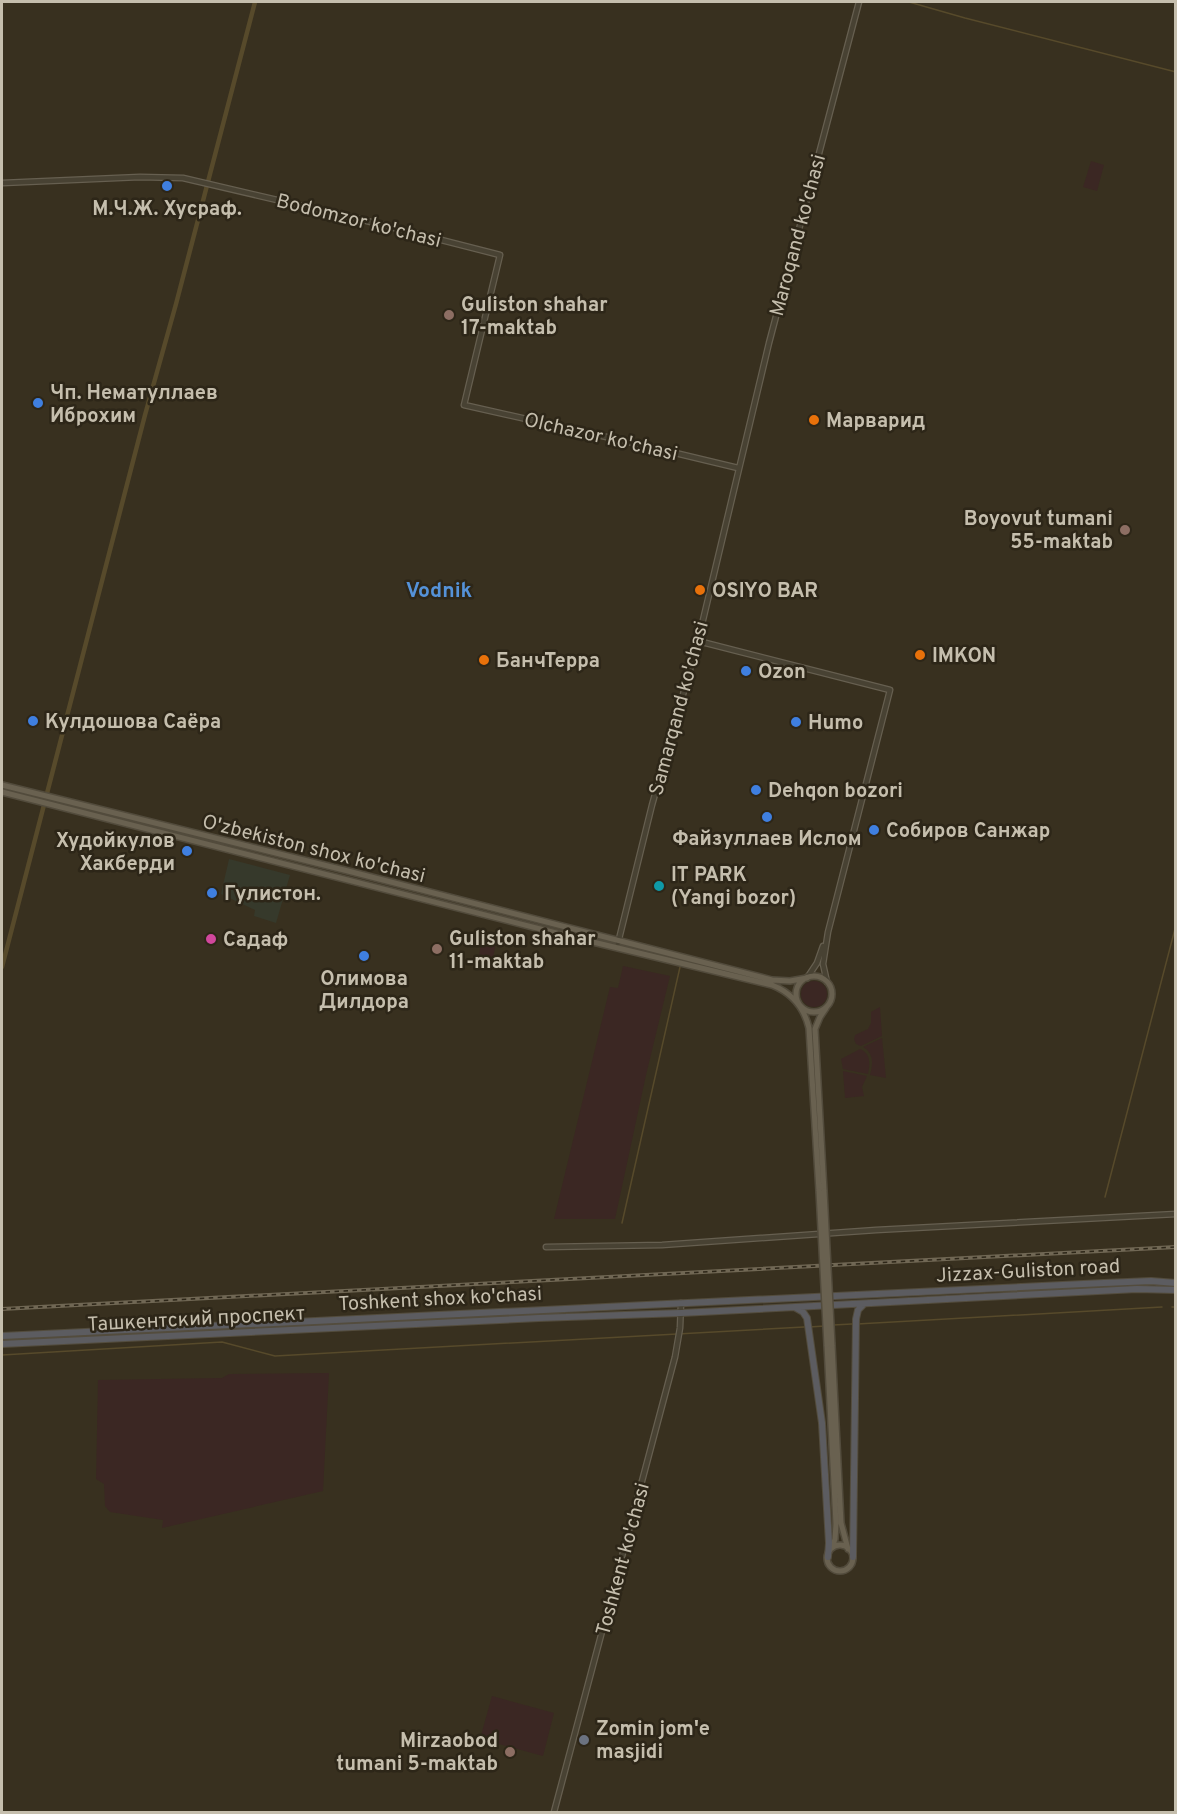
<svg xmlns="http://www.w3.org/2000/svg" width="1177" height="1814" font-family="Overpass,sans-serif">
  <style>
    .medical { fill: #36392b }
    .green { fill: #3b2723 }
    .lines { fill: none; stroke-linecap: round; stroke-linejoin: round }
    .stream { stroke: #574a2b; stroke-width: 1.5 }
    .canal { stroke: #574a2b; stroke-width: 4.5 }
    .tertiary-casing { stroke: #665f50; stroke-width: 7 }
    .primary-casing { stroke: #524b3c; stroke-width: 8 }
    .trunk-casing { stroke: #534c3d; stroke-width: 8 }
    .tertiary { stroke: #484233; stroke-width: 4.5 }
    .primary { stroke: #696150; stroke-width: 5 }
    .trunk { stroke: #5c5c60; stroke-width: 6 }
    .rail-casing { stroke: #706754; stroke-width: 4 }
    .rail { stroke: #2d2618; stroke-width: 1.5; stroke-dasharray: 4.5; stroke-linecap: butt }
    .primary-bridge-casing { stroke: #524b3c; stroke-width: 8; stroke-linecap: butt }
    .primary-bridge { stroke: #696150; stroke-width: 5 }
    .shop-dot { fill: #3f7fe0; stroke: #2d2618; stroke-width: 2 }
    .education-dot { fill: #8d6e63; stroke: #2d2618; stroke-width: 2 }
    .food-dot { fill: #e8710a; stroke: #2d2618; stroke-width: 2 }
    .culture-dot { fill: #0f9aa8; stroke: #2d2618; stroke-width: 2 }
    .hotel-dot { fill: #d1479c; stroke: #2d2618; stroke-width: 2 }
    .worship-dot { fill: #6b7280; stroke: #2d2618; stroke-width: 2 }
    .labels { text-anchor: middle; stroke-width: 5; stroke-linejoin: round; paint-order: stroke }
    .poi-label { font-size: 20px; font-weight: bold; fill: #c5bead; stroke: #2d2618; text-anchor: start }
    .street-label { font-size: 20px; fill: #c5bead; stroke: #2d2618 }
    .neighbourhood-label { font-size: 21px; font-weight: bold; fill: #5592d8; stroke: #2d2618 }
  </style>
  <rect width="100%" height="100%" fill="#38301f"/>
  <path class="medical" d="M229,859L290,875L276,923L254,916L255,910L221,894Z"/>
  <path class="green" d="M1091,161L1104,165L1097,191L1083,187Z
    M483,934L497,937L492,963L478,960Z
    M623,966L670,976L646,1075L615,1219H554L610,987L618,988Z
    M801 994a13 13 0 1 1 26 0a13 13 0 1 1-26 0Z
    M880,1007L882,1036L861,1046L856,1044L854,1039L855,1035L868,1029L871,1023V1012Z
    M882,1038L886,1078L870,1075C873,1064 874,1053 863,1047Z
    M860,1049C871,1054 870,1063 868,1074L843,1069L841,1059Z
    M843,1071L867,1076L862,1087L864,1096L845,1098Z
    M329,1373L323,1491L162,1528L163,1520L110,1512L105,1506L104,1484L96,1479L98,1380L222,1378L229,1374Z
    M492,1696L554,1713L543,1756L480,1739Z"/>
  <g class="lines">
    <path class="stream" d="M909,2L965,18L1176,72
      M1105,1197L1176,925
      M622,1223L680,967
      M1172,1307H1176
      M857,1324L1162,1307
      M833,1325L852,1324
      M809,1327L825,1326
      M2,1355L222,1342L275,1356L804,1327"/>
    <path class="canal" d="M2,967L145,415L176,304L255,2"/>
    <defs>
      <path id="tertiary" d="M2,183L140,177L183,178L363,220L500,255L464,405L642,445L738,468
        M698,641L890,690L828,932L823,964L827,982
        M618,943L652,805L698,641L769,343L859,2
        M807,978L817,963L823,946
        M546,1247L662,1245L876,1230L1176,1214
        M554,1812L675,1357L680,1328L681,1303"/>
      <path id="primary" d="M2,785L348,871L772,980L790,981L807,978
        M2,792L568,936L772,985C792,993 804,1007 809,1028L819,1191
        M796 994a18 18 0 1 1 36 0a18 18 0 1 1-36 0Z
        M824,1191L815,1029L820,1017L826,1008
        M827,1345L836,1524L835,1539L832,1548
        M832,1345L841,1523L848,1549
        M827 1558a13 13 0 1 1 26 0a13 13 0 1 1-26 0Z"/>
      <path id="trunk" d="M796,1308L803,1312L807,1318L822,1423L829,1543L828,1557
        M2,1336L1104,1283L1151,1281L1176,1283
        M2,1344L539,1318L681,1313L1137,1289L1176,1290
        M853,1557L856,1319L858,1310L864,1304"/>
    </defs>
    <use href="#tertiary" class="tertiary-casing"/>
    <use href="#primary" class="primary-casing"/>
    <use href="#trunk" class="trunk-casing"/>
    <use href="#tertiary" class="tertiary"/>
    <use href="#primary" class="primary"/>
    <use href="#trunk" class="trunk"/>
    <defs>
      <path id="rail" d="M2,1309L1176,1247"/>
    </defs>
    <use href="#rail" class="rail-casing"/>
    <use href="#rail" class="rail"/>
    <defs>
      <path id="primary-bridge" d="M819,1191L827,1345
        M824,1191L832,1345"/>
    </defs>
    <use href="#primary-bridge" class="primary-bridge-casing"/>
    <use href="#primary-bridge" class="primary-bridge"/>
  </g>
  <g class="shop-dot">
    <circle cx="167" cy="186" r="6"/>
    <circle cx="38" cy="403" r="6"/>
    <circle cx="746" cy="671" r="6"/>
    <circle cx="33" cy="721" r="6"/>
    <circle cx="796" cy="722" r="6"/>
    <circle cx="756" cy="790" r="6"/>
    <circle cx="767" cy="817" r="6"/>
    <circle cx="874" cy="830" r="6"/>
    <circle cx="187" cy="851" r="6"/>
    <circle cx="212" cy="893" r="6"/>
    <circle cx="364" cy="956" r="6"/>
  </g>
  <g class="education-dot">
    <circle cx="449" cy="315" r="6"/>
    <circle cx="1125" cy="530" r="6"/>
    <circle cx="437" cy="949" r="6"/>
    <circle cx="510" cy="1752" r="6"/>
  </g>
  <g class="food-dot">
    <circle cx="814" cy="420" r="6"/>
    <circle cx="700" cy="590" r="6"/>
    <circle cx="920" cy="655" r="6"/>
    <circle cx="484" cy="660" r="6"/>
  </g>
  <circle class="culture-dot" cx="659" cy="886" r="6"/>
  <circle class="hotel-dot" cx="211" cy="939" r="6"/>
  <circle class="worship-dot" cx="584" cy="1740" r="6"/>
  <g class="labels">
    <g class="poi-label">
      <text x="167" y="215" text-anchor="middle">М.Ч.Ж. Хусраф.</text>
      <text x="461" y="311">Guliston shahar<tspan x="461" dy="23">17-maktab</tspan></text>
      <text x="50" y="399">Чп. Нематуллаев<tspan x="50" dy="23">Иброхим</tspan></text>
      <text x="826" y="427">Марварид</text>
      <text x="1113" y="525" text-anchor="end">Boyovut tumani<tspan x="1113" dy="23">55-maktab</tspan></text>
      <text x="712" y="597">OSIYO BAR</text>
      <text x="932" y="662">IMKON</text>
      <text x="496" y="667">БанчТерра</text>
      <text x="758" y="678">Ozon</text>
      <text x="45" y="728">Кулдошова Саёра</text>
      <text x="808" y="729">Humo</text>
      <text x="768" y="797">Dehqon bozori</text>
      <text x="886" y="837">Собиров Санжар</text>
      <text x="767" y="845" text-anchor="middle">Файзуллаев Ислом</text>
      <text x="175" y="847" text-anchor="end">Худойкулов<tspan x="175" dy="23">Хакберди</tspan></text>
      <text x="671" y="881">IT PARK<tspan x="671" dy="23">(Yangi bozor)</tspan></text>
      <text x="224" y="900">Гулистон.</text>
      <text x="449" y="945">Guliston shahar<tspan x="449" dy="23">11-maktab</tspan></text>
      <text x="223" y="946">Садаф</text>
      <text x="364" y="985" text-anchor="middle">Олимова<tspan x="364" dy="23">Дилдора</tspan></text>
      <text x="596" y="1735">Zomin jom'e<tspan x="596" dy="23">masjidi</tspan></text>
      <text x="498" y="1747" text-anchor="end">Mirzaobod<tspan x="498" dy="23">tumani 5-maktab</tspan></text>
    </g>
    <g class="street-label">
      <text transform="translate(359 220) rotate(14)" y="7">Bodomzor ko'chasi</text>
      <text transform="translate(797 235) rotate(-75)" y="7">Maroqand ko'chasi</text>
      <text transform="translate(601 436) rotate(13)" y="7">Olchazor ko'chasi</text>
      <text transform="translate(678 708) rotate(-75)" y="7">Samarqand ko'chasi</text>
      <text transform="translate(314 848) rotate(14)" y="7">O'zbekiston shox ko'chasi</text>
      <text transform="translate(1028 1270) rotate(-3)" y="7">Jizzax-Guliston road</text>
      <text transform="translate(440 1298) rotate(-3)" y="7">Toshkent shox ko'chasi</text>
      <text transform="translate(196 1318) rotate(-3)" y="7">Ташкентский проспект</text>
      <text transform="translate(622 1559) rotate(-75)" y="7">Toshkent ko'chasi</text>
    </g>
    <g class="neighbourhood-label">
      <text x="439" y="597">Vodnik</text>
    </g>
  </g>
  <rect width="1177" height="1814" fill="none" stroke="#c5bead" stroke-width="6"/>
</svg>
